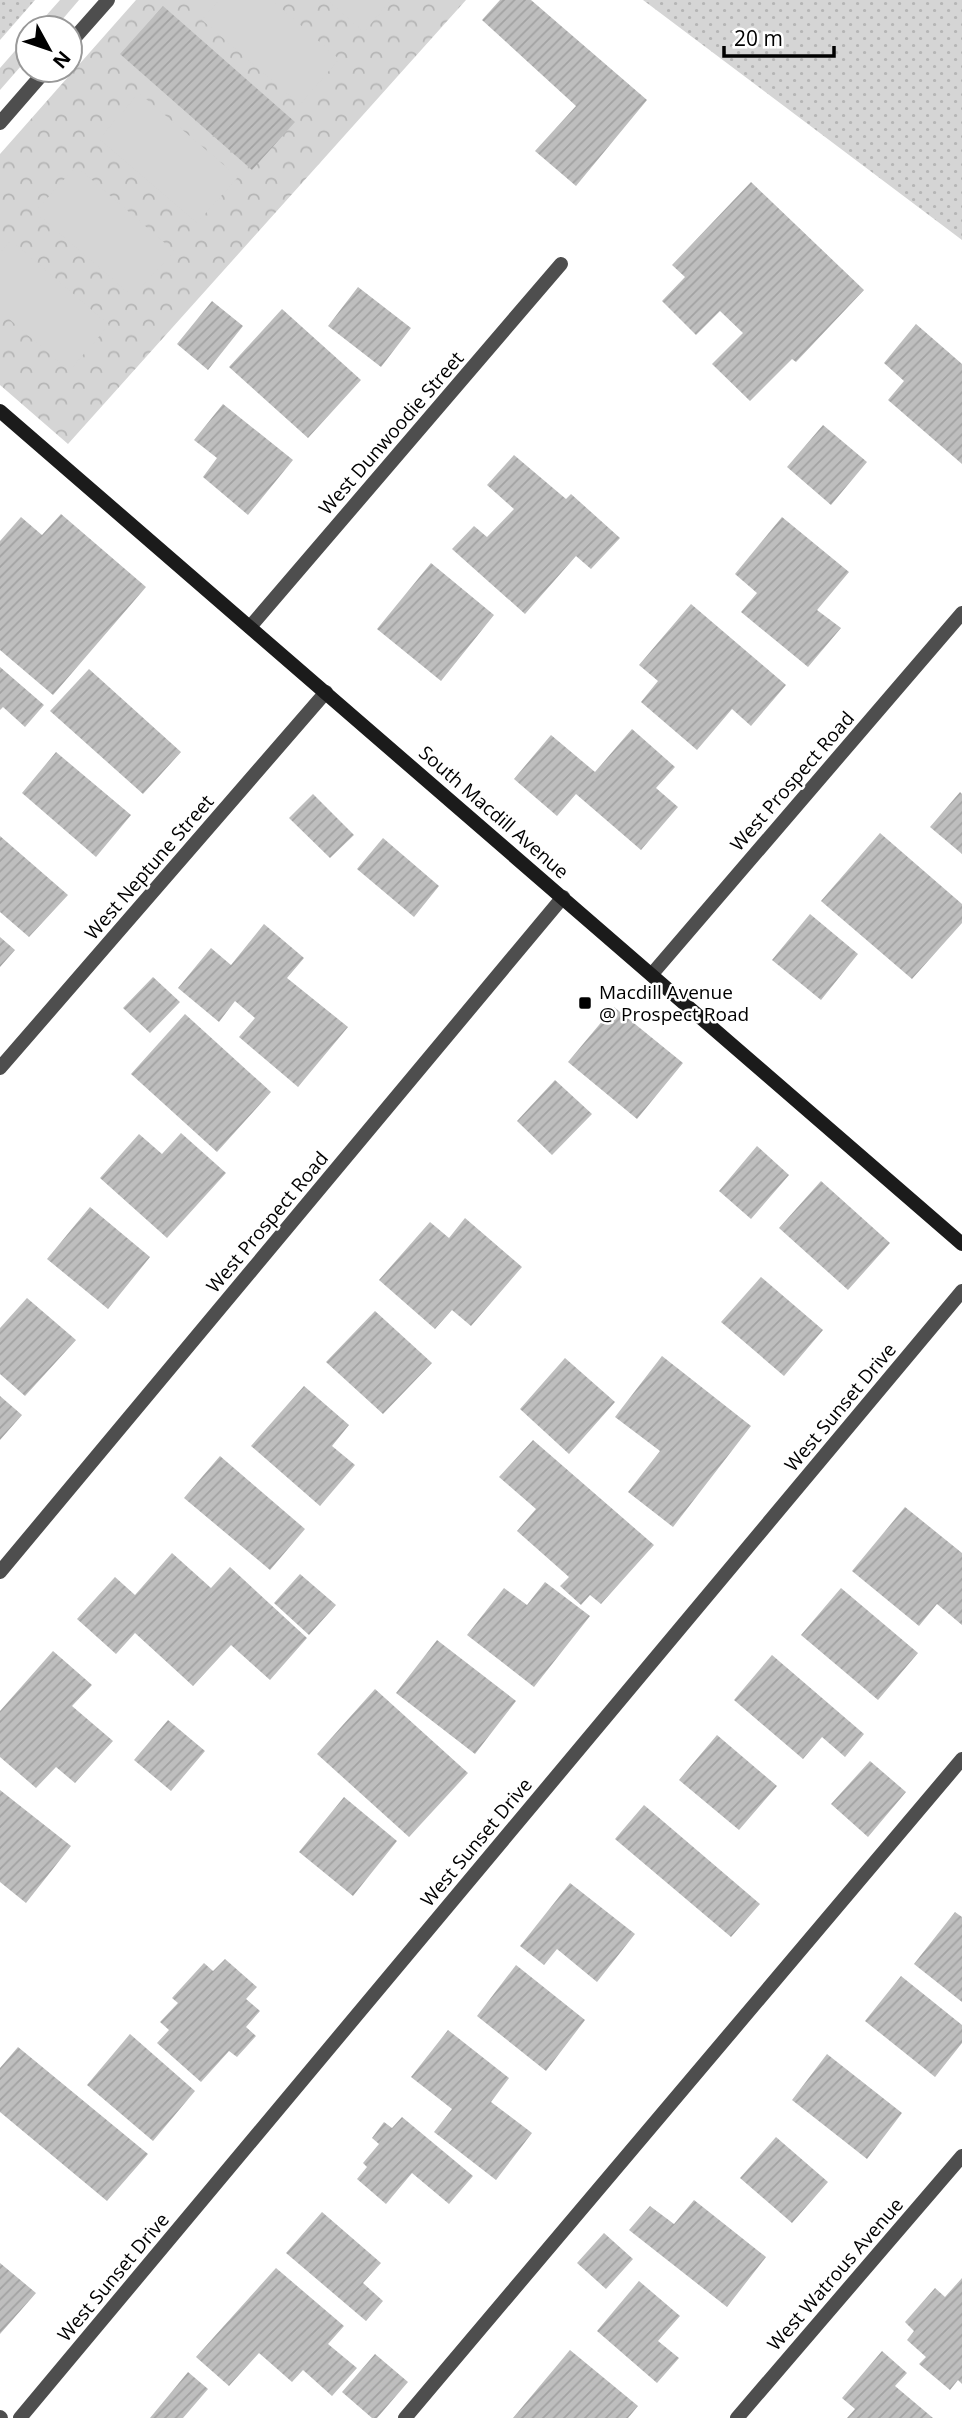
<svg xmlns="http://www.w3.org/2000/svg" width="962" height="2418" font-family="'Open Sans',sans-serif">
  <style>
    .grass { fill: url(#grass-dots) }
    .park { fill: url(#park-crowns) }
    .pitch { fill: #d5d5d5 }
    .building { fill: url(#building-hatch) }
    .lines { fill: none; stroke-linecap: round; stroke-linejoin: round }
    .lane { stroke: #4e4e4e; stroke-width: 14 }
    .street { stroke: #4e4e4e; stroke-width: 14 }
    .secondary { stroke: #1b1b1b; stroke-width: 14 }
    .poi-dot { fill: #000; stroke: #fff; stroke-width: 2.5 }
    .labels { text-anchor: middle; stroke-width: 5; stroke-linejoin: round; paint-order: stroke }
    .street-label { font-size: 19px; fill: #000; stroke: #fff }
    .poi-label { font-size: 19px; fill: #000; stroke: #fff; text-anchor: start }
  </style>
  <defs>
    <pattern id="grass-dots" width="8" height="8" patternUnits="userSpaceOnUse" patternTransform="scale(1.75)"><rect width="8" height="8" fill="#d5d5d5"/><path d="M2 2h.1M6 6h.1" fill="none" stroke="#b5b5b5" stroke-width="1.8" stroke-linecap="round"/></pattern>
    <pattern id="park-crowns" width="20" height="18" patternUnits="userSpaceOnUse" patternTransform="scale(1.75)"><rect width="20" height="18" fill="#d5d5d5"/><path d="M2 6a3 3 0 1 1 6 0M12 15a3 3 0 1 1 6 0" fill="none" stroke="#b5b5b5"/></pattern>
    <pattern id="building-hatch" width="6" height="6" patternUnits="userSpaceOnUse" patternTransform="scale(1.75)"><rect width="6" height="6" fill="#bebebe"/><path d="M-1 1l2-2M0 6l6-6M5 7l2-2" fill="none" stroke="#a2a2a2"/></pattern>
  </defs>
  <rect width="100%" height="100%" fill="#fff"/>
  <path class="grass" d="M0,0H35L0,40Z
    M643,0H962V240Z"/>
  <path class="park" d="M60,0H79L55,28H35Z
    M136,0H466L68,444L0,385V154Z
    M28,36V58L0,90V68Z"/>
  <path class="pitch" d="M219,0H272L339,59L300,105L202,20Z
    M327,0H391L364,32Z
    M139,93L238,177L197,223L99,139Z
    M76,166L174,251L133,297L35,212Z
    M11,240L109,325L69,371L0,311V253Z"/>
  <path class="building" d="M500,0H531L647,100L576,186L535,151L576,106L482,20Z
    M163,6L295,122L252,170L120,54Z
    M751,182L864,290L796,362L792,359L750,401L712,364L743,333L720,311L696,335L662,301L685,277L672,265Z
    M358,287L411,328L381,367L328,326Z
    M212,301L243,326L208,370L177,344Z
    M282,309L361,380L308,438L229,367Z
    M916,324L962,364V464L888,400L904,381L884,363Z
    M223,404L293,460L248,515L203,477L217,458L194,440Z
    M823,425L867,462L831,505L787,467Z
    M514,455L566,499L571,494L620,538L591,569L576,556L525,614L452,549L474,526L487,537L514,509L487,485Z
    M61,514L146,587L53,695L0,650V541L21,517L42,535Z
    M782,517L849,572L817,610L841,628L808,667L741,612L757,593L735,574Z
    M431,563L494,615L441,681L377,629Z
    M691,604L786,685L751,726L732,709L697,750L641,702L658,681L639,665Z
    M0,667L44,705L25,727L3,707L0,710Z
    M89,669L181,752L143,794L50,711Z
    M632,729L675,767L656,788L678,807L641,850L576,794L557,816L514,779L551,735L595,772Z
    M56,752L131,815L96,857L22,793Z
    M960,792L962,794V854L930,827Z
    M313,794L354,835L330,858L289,818Z
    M880,833L962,904V923L912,979L821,901Z
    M0,836L68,895L29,937L0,912Z
    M383,838L439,886L414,917L357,869Z
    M810,914L858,954L821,1000L772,960Z
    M264,924L304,958L287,978L348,1027L298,1087L239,1037L255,1018L235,1001L219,1022L178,988L211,948L231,965Z
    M0,937L15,950L0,967Z
    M153,977L180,1002L150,1033L123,1008Z
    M614,1007L683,1063L637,1119L568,1062Z
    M185,1014L271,1092L217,1152L131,1074Z
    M555,1080L592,1114L552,1155L517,1121Z
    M181,1133L226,1173L167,1238L100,1178L139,1134L162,1154Z
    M757,1146L789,1175L751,1219L719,1191Z
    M821,1181L890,1243L848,1290L779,1228Z
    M90,1207L150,1257L108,1309L47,1259Z
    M465,1218L522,1267L471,1326L452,1310L435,1329L379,1280L430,1222L449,1238Z
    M761,1277L823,1330L784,1376L721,1322Z
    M27,1298L76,1340L25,1396L0,1374V1328Z
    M375,1311L432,1363L383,1414L326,1362Z
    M662,1356L751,1426L673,1527L628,1492L660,1451L615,1417Z
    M565,1358L615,1402L569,1454L520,1409Z
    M304,1386L349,1425L332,1446L355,1465L320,1506L251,1446Z
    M0,1396L22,1415L0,1440Z
    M533,1440L654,1545L601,1604L590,1595L581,1605L560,1586L569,1577L517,1531L536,1509L499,1477Z
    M220,1456L305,1529L270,1570L184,1498Z
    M905,1507L962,1553V1625L937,1604L919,1626L852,1571Z
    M172,1553L211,1588L230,1567L307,1638L270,1680L231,1645L193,1686L135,1633L116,1654L77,1619L115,1577L135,1595Z
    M300,1574L336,1605L309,1635L274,1603Z
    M545,1582L590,1616L534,1687L467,1635L504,1588L527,1605Z
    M841,1588L918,1653L878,1700L801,1635Z
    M437,1640L516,1701L475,1754L396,1693Z
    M53,1651L92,1685L72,1706L113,1741L75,1783L56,1767L36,1788L0,1757V1711Z
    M772,1655L864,1734L845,1757L822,1737L803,1759L734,1700Z
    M375,1689L468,1773L409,1837L317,1754Z
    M168,1720L205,1751L171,1791L134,1760Z
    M717,1735L777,1786L739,1830L679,1780Z
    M870,1761L906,1792L868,1837L831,1804Z
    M0,1790L71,1846L26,1903L0,1882Z
    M344,1797L397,1841L353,1896L299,1852Z
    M644,1805L760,1904L731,1937L615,1839Z
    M570,1883L635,1934L597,1982L557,1949L544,1965L520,1946Z
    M955,1912L962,1917V2002L914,1964Z
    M225,1959L257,1987L246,1999L260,2011L246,2027L256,2036L237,2057L229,2051L201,2082L157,2043L169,2030L160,2022L178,2003L172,1998L204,1963L213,1971Z
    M516,1965L585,2020L546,2071L477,2016Z
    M901,1976L962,2025V2043L935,2077L865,2021Z
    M448,2030L509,2078L491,2102L532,2133L496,2180L434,2132L452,2109L411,2077Z
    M130,2034L195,2091L153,2141L87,2085Z
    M18,2047L148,2154L107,2201L0,2112V2068Z
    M827,2054L902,2113L867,2159L792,2100Z
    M402,2117L473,2176L449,2204L412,2173L386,2204L357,2179L367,2167L363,2163L379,2144L372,2138L384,2122L392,2128Z
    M776,2137L828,2182L792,2223L740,2178Z
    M694,2200L766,2257L727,2307L629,2230L650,2206L674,2224Z
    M322,2212L381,2263L363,2283L383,2301L366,2321L286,2253Z
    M604,2233L633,2259L606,2289L577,2263Z
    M0,2263L36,2293L0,2334Z
    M276,2268L344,2326L328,2344L357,2368L332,2396L303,2370L292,2382L259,2353L229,2386L196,2357Z
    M962,2278V2384L958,2380L950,2390L919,2364L926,2357L907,2340L914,2331L905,2322L935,2288L945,2297Z
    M639,2281L680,2316L658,2341L679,2358L657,2383L597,2331Z
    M570,2350L638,2406L628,2418H513Z
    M882,2351L907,2373L895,2386L933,2418H847L855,2409L842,2398Z
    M375,2354L408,2382L377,2418H372L342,2392Z
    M188,2372L208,2389L183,2418H150Z"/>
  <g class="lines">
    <path class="lane" d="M405,2418L962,1759"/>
    <path class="street" d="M70,43L108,0
      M0,123L46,70
      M250,627L561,264
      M652,974L962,613
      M0,1068L326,692
      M0,1572L563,897
      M0,2417L1,2418
      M20,2418L962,1291
      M737,2418L962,2156"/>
    <path class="secondary" d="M0,411L962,1244"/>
  </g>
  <rect class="poi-dot" x="578" y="996" width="14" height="14" rx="3.5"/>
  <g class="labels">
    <g class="street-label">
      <text transform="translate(391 433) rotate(-49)" y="7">West Dunwoodie Street</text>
      <text transform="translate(792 781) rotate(-49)" y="7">West Prospect Road</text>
      <text transform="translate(494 812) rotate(41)" y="7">South Macdill Avenue</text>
      <text transform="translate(149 867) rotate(-49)" y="7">West Neptune Street</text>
      <text transform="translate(267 1222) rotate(-50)" y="7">West Prospect Road</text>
      <text transform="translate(840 1407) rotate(-50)" y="7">West Sunset Drive</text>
      <text transform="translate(476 1842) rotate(-50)" y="7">West Sunset Drive</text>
      <text transform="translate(835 2274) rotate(-49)" y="7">West Watrous Avenue</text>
      <text transform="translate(113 2277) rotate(-50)" y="7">West Sunset Drive</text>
    </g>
    <g class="poi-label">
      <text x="599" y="999">Macdill Avenue<tspan x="599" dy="22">@ Prospect Road</tspan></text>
    </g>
  </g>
  <g transform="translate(49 49) rotate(130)"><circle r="33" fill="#ffffff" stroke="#999999" stroke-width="2"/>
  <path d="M0-5L12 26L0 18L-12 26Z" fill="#000000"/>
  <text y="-10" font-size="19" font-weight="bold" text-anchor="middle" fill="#000000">N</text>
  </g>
  <path d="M724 46v10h110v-10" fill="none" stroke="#000000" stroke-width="3.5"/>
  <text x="734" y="46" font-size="21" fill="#000000" stroke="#ffffff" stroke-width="5" paint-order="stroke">20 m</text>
</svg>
